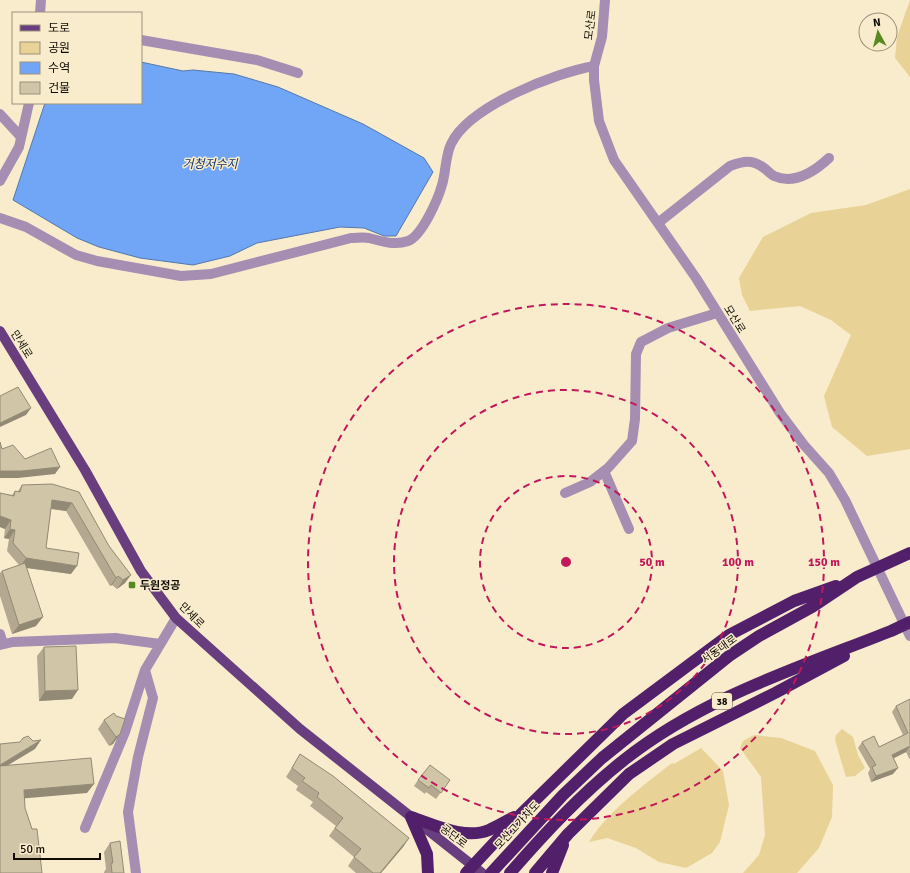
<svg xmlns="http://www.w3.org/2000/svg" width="910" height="873" font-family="Signika,'Noto Sans KR',sans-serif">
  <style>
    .green { fill: #e9d295 }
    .water { fill: #70a6f5; stroke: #5378ac }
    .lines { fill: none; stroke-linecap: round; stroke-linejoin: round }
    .minor { stroke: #a58eb2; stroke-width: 10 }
    .major { stroke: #683e7e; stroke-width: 10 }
    .highway { stroke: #521f6a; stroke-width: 12 }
    .wall { fill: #b4a990 }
    .shaded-wall { fill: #928a75 }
    .building { fill: #d1c5a7; stroke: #928a75 }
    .ring { fill: none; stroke: #c2185b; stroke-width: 2; stroke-dasharray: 7 5 }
    .poi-dot { fill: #57891f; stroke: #f8eccd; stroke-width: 1.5 }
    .labels { text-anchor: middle; stroke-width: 3; stroke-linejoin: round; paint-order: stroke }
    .shield { fill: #f8eccd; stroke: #564f40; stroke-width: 1 }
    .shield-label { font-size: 10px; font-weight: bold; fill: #100c03 }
    .street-label { font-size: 11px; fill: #100c03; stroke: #f8eccd }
    .poi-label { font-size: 11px; font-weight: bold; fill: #100c03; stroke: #f8eccd; text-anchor: start }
    .water-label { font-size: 12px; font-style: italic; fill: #113365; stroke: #f8eccd }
    .centre { fill: #c2185b; stroke: #f8eccd; stroke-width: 2 }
    .ring-label { font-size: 12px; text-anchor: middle; font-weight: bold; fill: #c2185b; stroke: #f8eccd; stroke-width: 3; stroke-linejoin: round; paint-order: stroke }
  </style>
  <rect width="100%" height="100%" fill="#f8eccd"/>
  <path class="green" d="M910,0V77L895,58L897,37Z
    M910,189V449L867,456L832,427L824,396L851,335L831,320L800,306L750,311L742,295L739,278L763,237L811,213L866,205Z
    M842,729L853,737L858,755L865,768L855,776L846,777L835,740L836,735Z
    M754,735L781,738L815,751L833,785L832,817L819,848L797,873H743L759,855L765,835L761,777L740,748L743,741Z
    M701,748L723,771L729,805L720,842L712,853L686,868L659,862L636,848L607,838L589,842C609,810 643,786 672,763L674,764Z"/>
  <path class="water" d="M141,62L183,71L193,70L234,74L278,87L363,124L424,158L433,172L396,236H384L364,228L340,227L257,243L230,256L193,265L140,258L99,247L77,238L13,200L45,103H141Z"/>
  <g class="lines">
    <path class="minor" d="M605,0L602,37L594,66V80L599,121L614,160L696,278L780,413L804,445L829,473L845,500L910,636
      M40,13L41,0
      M141,40L257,60L298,73
      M0,114L21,137
      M0,181L19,147L29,103
      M0,218L26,227L76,255L97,261L181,276L211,274L351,238C357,238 363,237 369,238C382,241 394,246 408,241C422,236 438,199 442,185C446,172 445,157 451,144C469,106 555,73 594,66
      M658,223L730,166C743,161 752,159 764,168C767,170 770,174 774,176C794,185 815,171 829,158
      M604,471L629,529
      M565,493L590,482L608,468L632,441L635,419L636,354L641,342L668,328L717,313
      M0,634L3,644
      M0,645L13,642L115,638L160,644
      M85,828L125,732L145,670L176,618
      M136,873L128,812L138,757L153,698L145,670"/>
    <path class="major" d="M0,331L85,470L141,571L176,618L300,729L482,873"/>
    <path class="highway" d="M411,817C435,825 465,840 489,830C498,826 506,821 514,817
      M411,817L427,854L428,873
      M466,873L521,814L623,714L729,635L794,601L836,586
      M491,873L563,795L602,758L729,656L759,636L812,607L857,577L910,553
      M510,873C545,833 582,793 624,760C702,698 800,667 891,631L910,622
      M535,873L568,834L629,774L673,744L775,693L844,656
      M552,873L563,845"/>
  </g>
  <path class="wall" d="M22,485L79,492L125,583L117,589L112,585L110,586L66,511L51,509L46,548L71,574L27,568L36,626L12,634L0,596V573L2,571L19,565L7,551L9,539L4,538L5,529L0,527V493L12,495L15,491H18Z
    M44,647L72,699L39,701L37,656Z
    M910,699V760L906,752L894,758L893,774L871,782L868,773L870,769L858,748L862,742L879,747L903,735L892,712L896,706Z
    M116,716L125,719L113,744L109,746L98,729L104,720Z
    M300,754L409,838L403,847L381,873H356L348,866L354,857L329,836L336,826L310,806L313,802L296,790L298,786L286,777Z
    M418,780H450L436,799L426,792L425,794L414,786Z
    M110,843L124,873H104V872L106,869L104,852Z"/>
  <path class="shaded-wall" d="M31,408L26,415L0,427V423Z
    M60,467L55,474L18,478H0V471Z
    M52,500L72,503L66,511L46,508Z
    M0,516L11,520L5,529L0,527Z
    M10,529L15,530L9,539L4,538Z
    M26,558L77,566L71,574L20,567Z
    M131,575L125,583L117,589L123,580Z
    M118,576L112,585L110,586L116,578Z
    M43,617L36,626L12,634L19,625Z
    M78,690L72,699L39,701L45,691Z
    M120,734L113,744L109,746L116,737Z
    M41,740L35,749L0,770V765Z
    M910,746L906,752L888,761L892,755Z
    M898,768L893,774L871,782L876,776Z
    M94,784L87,793L17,799L24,790Z
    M409,838L403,847L381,873H380Z"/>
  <path class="building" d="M18,387L31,408L0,423V396Z
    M0,442L2,449L13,445L25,459L51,448L60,467L22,471H0Z
    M52,484L79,492L109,546L131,575L123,580L118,576L116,578L72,503L52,500L46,548L79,553L77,566L26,558L13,543L15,530L10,529L11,520L0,516V493L14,496L15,491L20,492L22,485Z
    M25,563L43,617L19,625L2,571Z
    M76,646L78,690L45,691L44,647Z
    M910,699V746L892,755L898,768L876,776L872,767L876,765L862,742L874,736L879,747L908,733L896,706Z
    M114,713L116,716L125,719L120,734L116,737L104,720Z
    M28,736L33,741L41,740L0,765V744L20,742L23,738Z
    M300,754L333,776L409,838L380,873H373L354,857L361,849L335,828L343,818L317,797L319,793L302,781L305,778L292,768Z
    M91,758L94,784L24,790L25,808L32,829H37L42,873H0V766Z
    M430,765L450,780L441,793L431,785L429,788L418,780Z
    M120,841L124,873H112L111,863H113L110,843Z"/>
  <g class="ring">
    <circle cx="566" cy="562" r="86"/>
    <circle cx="566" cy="562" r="172"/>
    <circle cx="566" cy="562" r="258"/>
  </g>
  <rect class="poi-dot" x="128" y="581" width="8" height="8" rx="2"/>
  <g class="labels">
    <rect class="shield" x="712" y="693" width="20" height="16" rx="3"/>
    <g class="shield-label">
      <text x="722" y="705">38</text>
    </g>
    <g class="street-label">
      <text transform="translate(590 25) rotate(-83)" y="4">모산로</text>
      <text transform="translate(735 319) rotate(58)" y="4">모산로</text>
      <text transform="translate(22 344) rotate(58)" y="4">만세로</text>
      <text transform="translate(192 615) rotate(45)" y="4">만세로</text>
      <text transform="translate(719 649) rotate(-36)" y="4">서동대로</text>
      <text transform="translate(517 825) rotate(-47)" y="4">모산고가차도</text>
      <text transform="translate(454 836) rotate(38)" y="4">공단로</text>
    </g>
    <g class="poi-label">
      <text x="140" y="589">두원정공</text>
    </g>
    <g class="water-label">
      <text x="210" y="168">거청저수지</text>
    </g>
  </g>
  <circle cx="566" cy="562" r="6" class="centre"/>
  <g class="ring-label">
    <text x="652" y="566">50 m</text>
    <text x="738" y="566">100 m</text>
    <text x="824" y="566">150 m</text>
  </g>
  <rect x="12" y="12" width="130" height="92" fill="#f8eccd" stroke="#9b927c"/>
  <rect x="20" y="25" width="20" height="6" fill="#683e7e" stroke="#9b927c"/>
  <text x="48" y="32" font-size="12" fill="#100c03">도로</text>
  <rect x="20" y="42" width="20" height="12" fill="#e9d295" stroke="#9b927c"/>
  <text x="48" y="52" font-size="12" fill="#100c03">공원</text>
  <rect x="20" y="62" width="20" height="12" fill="#70a6f5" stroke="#9b927c"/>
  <text x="48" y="72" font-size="12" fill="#100c03">수역</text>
  <rect x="20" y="82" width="20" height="12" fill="#d1c5a7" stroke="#9b927c"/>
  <text x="48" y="92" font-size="12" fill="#100c03">건물</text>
  <g transform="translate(878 32) rotate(353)"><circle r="19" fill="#f8eccd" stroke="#9b927c"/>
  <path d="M0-3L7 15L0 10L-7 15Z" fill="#57891f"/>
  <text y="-6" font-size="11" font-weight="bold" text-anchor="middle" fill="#100c03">N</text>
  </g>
  <path d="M14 853v6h86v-6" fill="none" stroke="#100c03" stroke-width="2"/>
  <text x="20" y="853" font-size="12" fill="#100c03" stroke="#f8eccd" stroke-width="3" paint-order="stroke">50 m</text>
</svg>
